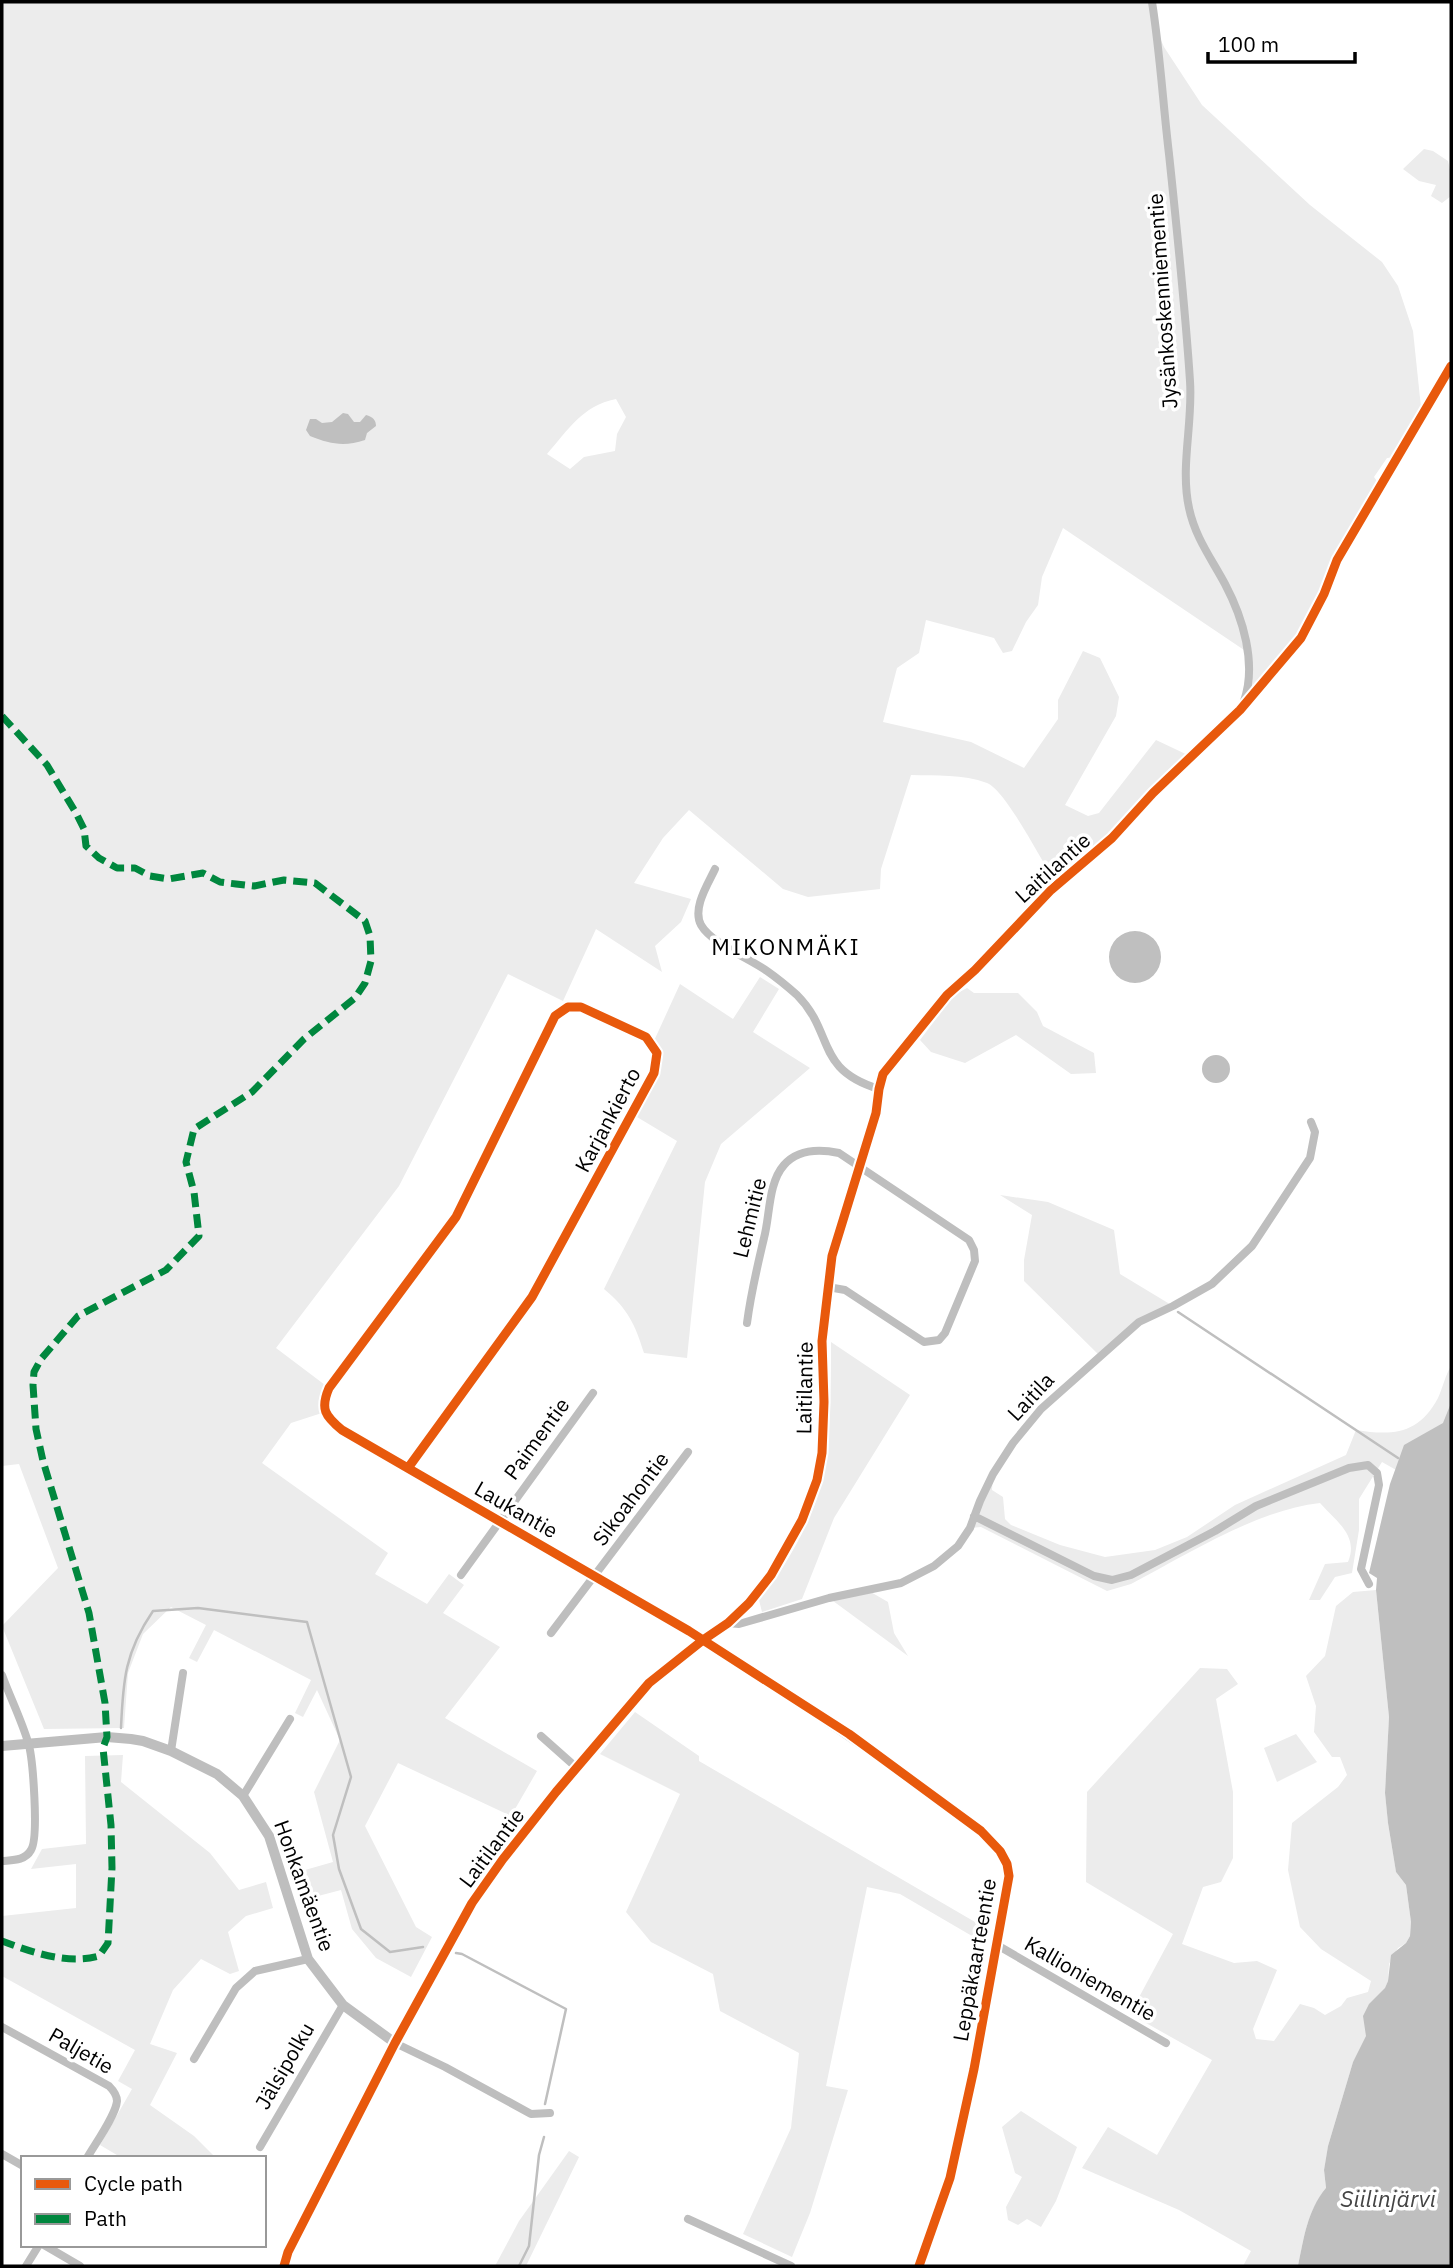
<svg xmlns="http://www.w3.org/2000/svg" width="1453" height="2268" font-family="'IBM Plex Sans',sans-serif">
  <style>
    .green { fill: #ececec; fill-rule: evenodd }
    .water { fill: #bfbfbf }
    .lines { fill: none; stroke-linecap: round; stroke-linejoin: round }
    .stream { stroke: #bfbfbf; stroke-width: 2.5 }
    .minor { stroke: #bebebe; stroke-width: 8 }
    .tertiary { stroke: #bebebe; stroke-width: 10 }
    .quiet { stroke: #00873e; stroke-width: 7; stroke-dasharray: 14 7; stroke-linecap: butt }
    .cycleway-casing { stroke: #fff; stroke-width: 13 }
    .cycleway { stroke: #e8590c; stroke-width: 9 }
    .labels { text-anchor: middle; stroke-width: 7; stroke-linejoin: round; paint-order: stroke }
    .street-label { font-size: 21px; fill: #000; stroke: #fff }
    .neighbourhood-label { font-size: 23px; letter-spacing: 2px; fill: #000; stroke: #fff }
    .water-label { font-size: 23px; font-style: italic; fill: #444; stroke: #fff }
  </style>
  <rect width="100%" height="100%" fill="#fff"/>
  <path class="green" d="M2,2H1151L1155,27L1164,47L1202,105L1310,205L1382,262L1398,286L1413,331L1422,417L1399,457L1387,458L1374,477L1381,487L1352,533L1301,638L1245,700L1247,652L1063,528L1042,577L1038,605L1026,622L1012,651L1003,653L994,638L926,620L919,653L897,668L883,722L971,742L1024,768L1058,719V700L1083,651L1100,658L1119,697L1116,716L1065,805L1088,816L1099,813L1156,740L1192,757L1033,909L1044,863C1033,845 1004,790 987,783C963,774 936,776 911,775L881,869L880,889L808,897L783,889L689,810L663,838L634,883L691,899L681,922L655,946L662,972L596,929L563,1001L508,974L399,1186L276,1348L329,1388L325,1412L291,1423L262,1463L388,1553L375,1574L427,1604L449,1574L464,1585L443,1613L500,1647L445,1718L537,1771L511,1816L398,1763L365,1826L416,1927L432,1937L411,1977L376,1958L352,1929L341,1890L299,1901L291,1874L333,1862L314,1792L340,1740L317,1690L303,1717L295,1713L311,1680L214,1630L197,1662L189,1658L206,1625L171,1607L143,1634L128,1673L124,1728L44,1729L2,1626L58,1568L19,1464L2,1466ZM616,399L626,417L617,434L615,451L584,457L570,469L547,454C569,429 582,406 616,399Z
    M1424,149L1433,151L1448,161L1451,174V196L1442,203L1431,196L1436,185L1419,181L1403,169Z
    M760,977L779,989L753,1032L810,1068L721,1144L705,1182L687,1358L644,1353C635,1324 628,1309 604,1289L677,1141L632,1114L654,1073L653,1043L680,984L733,1019Z
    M967,988L974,993H1018L1037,1012L1043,1026L1094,1053L1096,1073L1071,1074L1016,1035L965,1063L931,1052L920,1040L954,995Z
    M1000,1195L1048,1202L1114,1230L1120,1274L1173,1306L1139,1322L1101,1357L1024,1281V1260L1032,1215Z
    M831,1342L910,1395L834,1518L802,1599L762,1612L759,1600C784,1571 815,1516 823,1477C831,1433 831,1387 831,1342Z
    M1451,1366V1466L1428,1488L1382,1462L1359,1499V1530L1352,1573L1335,1577L1320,1600H1309L1325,1564L1348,1562C1359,1536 1337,1522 1320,1503C1257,1510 1188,1554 1131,1584L1107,1591L981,1527L970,1528L993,1474L992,1490L1003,1497L1005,1519L1011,1525L1060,1545L1105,1557L1155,1550L1187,1537L1235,1505L1346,1455L1356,1430C1393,1436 1419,1434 1438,1398C1443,1387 1445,1376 1451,1366Z
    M1376,1590L1389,1717L1385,1793L1388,1823L1396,1872L1406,1885L1411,1922L1410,1936L1406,1943L1398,1948L1389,1964L1388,1981L1363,2045L1353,2062L1328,2146L1324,2170L1326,2189C1307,2211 1304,2238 1298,2266H1243L1251,2251L1179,2210L1082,2168L1108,2127L1157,2155L1212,2060L1130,2014L1173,1934L1086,1882L1087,1792L1200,1668L1227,1669L1238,1684L1216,1699L1233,1792V1858L1221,1882L1203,1887L1182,1944L1234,1963L1257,1961L1277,1970L1253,2029L1256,2039L1274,2041L1300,2004L1314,2008L1325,2015L1341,2006L1347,1998L1368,1992L1371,1981L1321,1949L1300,1927L1288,1870L1292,1823L1338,1787L1347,1775L1340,1757H1332L1314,1732L1316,1706L1306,1676L1325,1656L1336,1606L1353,1592Z
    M869,1591L888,1602L894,1633L908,1656L829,1598Z
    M635,1712L699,1756V1761L987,1929L984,1943L900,1894L867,1887L826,2086L848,2090L810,2213L792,2257L743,2234L791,2128L799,2053L720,2011L713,1974L651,1942L626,1912L680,1794L600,1754Z
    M1296,1734L1317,1762L1277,1782L1264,1748Z
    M123,1755L121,1782L210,1853L239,1890L266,1882L273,1908L246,1916L228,1932L239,1971L230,1974L201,1959L173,1990L150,2044L177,2053L150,2105L194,2136L216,2158H122L100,2145L132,2089L118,2081L135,2050L2,1976V1916L76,1908V1864L31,1869L42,1849L86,1844L85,1756Z
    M1021,2111L1077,2147L1056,2201L1041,2227L1027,2219L1018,2225L1008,2220L1006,2207L1022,2177L1015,2173L1002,2127Z
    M569,2151L579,2157L526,2266H495L519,2221Z"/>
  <path class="water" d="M343,413L348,414L354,422H360L366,415C373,417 376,420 376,426L367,433L365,440C344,447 330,444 310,436L306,430L310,419H316L322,423L332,422Z
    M1109 957a26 26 0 1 1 52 0a26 26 0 1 1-52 0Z
    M1202 1069a14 14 0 1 1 28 0a14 14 0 1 1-28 0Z
    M1451,1403V2266H1298C1304,2238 1307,2211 1326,2188L1324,2170L1328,2146L1353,2062L1366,2036L1363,2016L1369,2004L1385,1988L1388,1981L1391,1955L1406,1943L1410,1936L1411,1922L1406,1885L1396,1872L1388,1823L1385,1793L1389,1717L1376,1590L1377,1578L1369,1573L1390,1484L1404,1445L1443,1423Z"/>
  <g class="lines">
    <path class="stream" d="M1178,1312L1398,1458
      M121,1728C123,1680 125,1652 153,1611L198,1608L307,1622L351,1777L333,1835L339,1869L361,1929L390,1952L423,1947
      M456,1953L462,1954L566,2009L545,2104
      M519,2266L529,2246L539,2155L544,2137"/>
    <path class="minor" d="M1152,2C1160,52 1163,104 1169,154C1177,230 1185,305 1190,381C1193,424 1180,466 1189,508C1195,537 1211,558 1225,584C1243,618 1257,664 1244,701
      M715,869C708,884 692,908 701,925C712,944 749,958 767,971C777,978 788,987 797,995C835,1033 814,1069 879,1089L883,1074L947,995L975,970L1051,890L1112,838L1153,793L1240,710L1301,638L1324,594L1337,560L1451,366
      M747,1323C751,1292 757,1268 764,1238C770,1216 768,1183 784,1165C798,1149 820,1149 839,1153L969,1240L974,1250L975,1261L945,1333L939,1340L924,1342L845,1290L828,1287
      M408,1468L532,1297L654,1073L657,1053L646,1037L581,1007H568L555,1016L456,1217L329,1388C320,1409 325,1416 342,1430L703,1640
      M974,1516L1094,1576L1112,1580L1131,1575L1215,1531L1256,1506L1349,1468L1368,1465L1377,1473L1379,1485L1361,1569L1369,1584
      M461,1575L593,1393
      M728,1623L739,1624L829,1598L901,1583L934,1566L958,1546L970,1528L980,1501L993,1474L1013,1443L1041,1409L1139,1322L1173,1306L1212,1284L1252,1246L1310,1158L1315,1132L1311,1122
      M551,1633L688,1452
      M2,1675C10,1697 21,1719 28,1742C33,1757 39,1838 31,1850C25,1861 12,1860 2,1861
      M541,1736L577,1768
      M171,1751L183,1673
      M243,1796L290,1719
      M997,1945L1166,2043
      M2,2027L109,2086C113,2090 117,2095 117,2101C116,2115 95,2144 87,2158
      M395,2043L445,2067L531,2114L550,2113
      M194,2059L236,1988L255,1971L308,1959
      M260,2147L343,2005
      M2,2154L23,2166
      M688,2219L791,2266
      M44,2245L80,2266
      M26,2266L39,2245"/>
    <path class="tertiary" d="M703,1640C778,1688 853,1737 926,1790C949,1807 983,1828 1000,1851C1006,1859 1008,1868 1009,1876L974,2069L950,2178L919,2266
      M2,1746L107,1737L131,1739L143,1741L171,1751L217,1774L243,1796L269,1836L308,1959L343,2005L395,2043
      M284,2266L288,2252L395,2043L472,1903L503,1859L556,1792L649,1683L703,1640L728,1623L749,1603L771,1575L802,1520L817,1480L822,1453L824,1402L822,1341L832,1256L876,1113L879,1089"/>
    <path class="quiet" d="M2,716L47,765L76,813L84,829L86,846L99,858L117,868H135L150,876L169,879L203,873L220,882L236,884L254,886L284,880L315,883L365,921L370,936L371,961L365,983L355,998L304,1039L252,1092L194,1129L186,1162L194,1192L199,1236L166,1270L78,1316L41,1359L34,1372L33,1385L36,1429L43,1461L89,1613L105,1703L107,1737L103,1748L111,1825L112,1868L108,1943L99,1956C68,1965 31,1952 2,1941"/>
    <defs>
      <path id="cycleway" d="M408,1468L532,1297L654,1073L657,1053L646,1037L581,1007H568L555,1016L456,1217L329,1388C320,1409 325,1416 342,1430L689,1631L849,1734L981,1831L1000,1851L1007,1864L1009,1876L974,2069L950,2178L919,2266
        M284,2266L288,2252L395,2043L472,1903L503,1859L556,1792L649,1683L703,1640L728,1623L749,1603L771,1575L802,1520L817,1480L822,1453L824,1402L822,1341L832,1256L876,1113L879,1089L883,1074L947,995L975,970L1051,890L1112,838L1153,793L1240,710L1301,638L1324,594L1337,560L1451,366"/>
    </defs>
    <use href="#cycleway" class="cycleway-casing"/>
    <use href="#cycleway" class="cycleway"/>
  </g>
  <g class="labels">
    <g class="street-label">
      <text transform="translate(1163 301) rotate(-94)" y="7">Jysänkoskenniementie</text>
      <text transform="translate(1053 868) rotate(-42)" y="7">Laitilantie</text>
      <text transform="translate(608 1120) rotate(-62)" y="7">Karjankierto</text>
      <text transform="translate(750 1218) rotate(-76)" y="7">Lehmitie</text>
      <text transform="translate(805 1388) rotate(-89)" y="7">Laitilantie</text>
      <text transform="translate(1031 1397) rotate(-47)" y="7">Laitila</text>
      <text transform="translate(537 1439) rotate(-54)" y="7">Paimentie</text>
      <text transform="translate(631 1499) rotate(-53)" y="7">Sikoahontie</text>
      <text transform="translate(516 1510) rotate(30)" y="7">Laukantie</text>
      <text transform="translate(492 1848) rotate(-53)" y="7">Laitilantie</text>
      <text transform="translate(304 1886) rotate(70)" y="7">Honkamäentie</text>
      <text transform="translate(975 1960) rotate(-80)" y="7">Leppäkaarteentie</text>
      <text transform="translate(1090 1979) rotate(30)" y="7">Kallioniementie</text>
      <text transform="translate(81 2051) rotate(30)" y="7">Paljetie</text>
      <text transform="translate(285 2066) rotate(-60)" y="7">Jälsipolku</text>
    </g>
    <g class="neighbourhood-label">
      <text x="786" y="955">MIKONMÄKI</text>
    </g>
    <g class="water-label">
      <text x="1388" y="2207">Siilinjärvi</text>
    </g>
  </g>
  <rect width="1453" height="2268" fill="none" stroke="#000000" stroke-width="7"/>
  <rect x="21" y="2156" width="245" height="91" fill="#ffffff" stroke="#999999" stroke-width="2"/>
  <rect x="35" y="2179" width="35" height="10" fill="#e8590c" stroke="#999999" stroke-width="2"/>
  <text x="84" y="2191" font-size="21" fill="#000000">Cycle path</text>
  <rect x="35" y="2214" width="35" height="10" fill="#00873e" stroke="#999999" stroke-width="2"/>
  <text x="84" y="2226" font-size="21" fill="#000000">Path</text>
  <path d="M1208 52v10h147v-10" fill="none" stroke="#000000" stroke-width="3.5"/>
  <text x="1218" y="52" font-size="21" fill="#000000" stroke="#ffffff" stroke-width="5" paint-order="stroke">100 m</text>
</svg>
